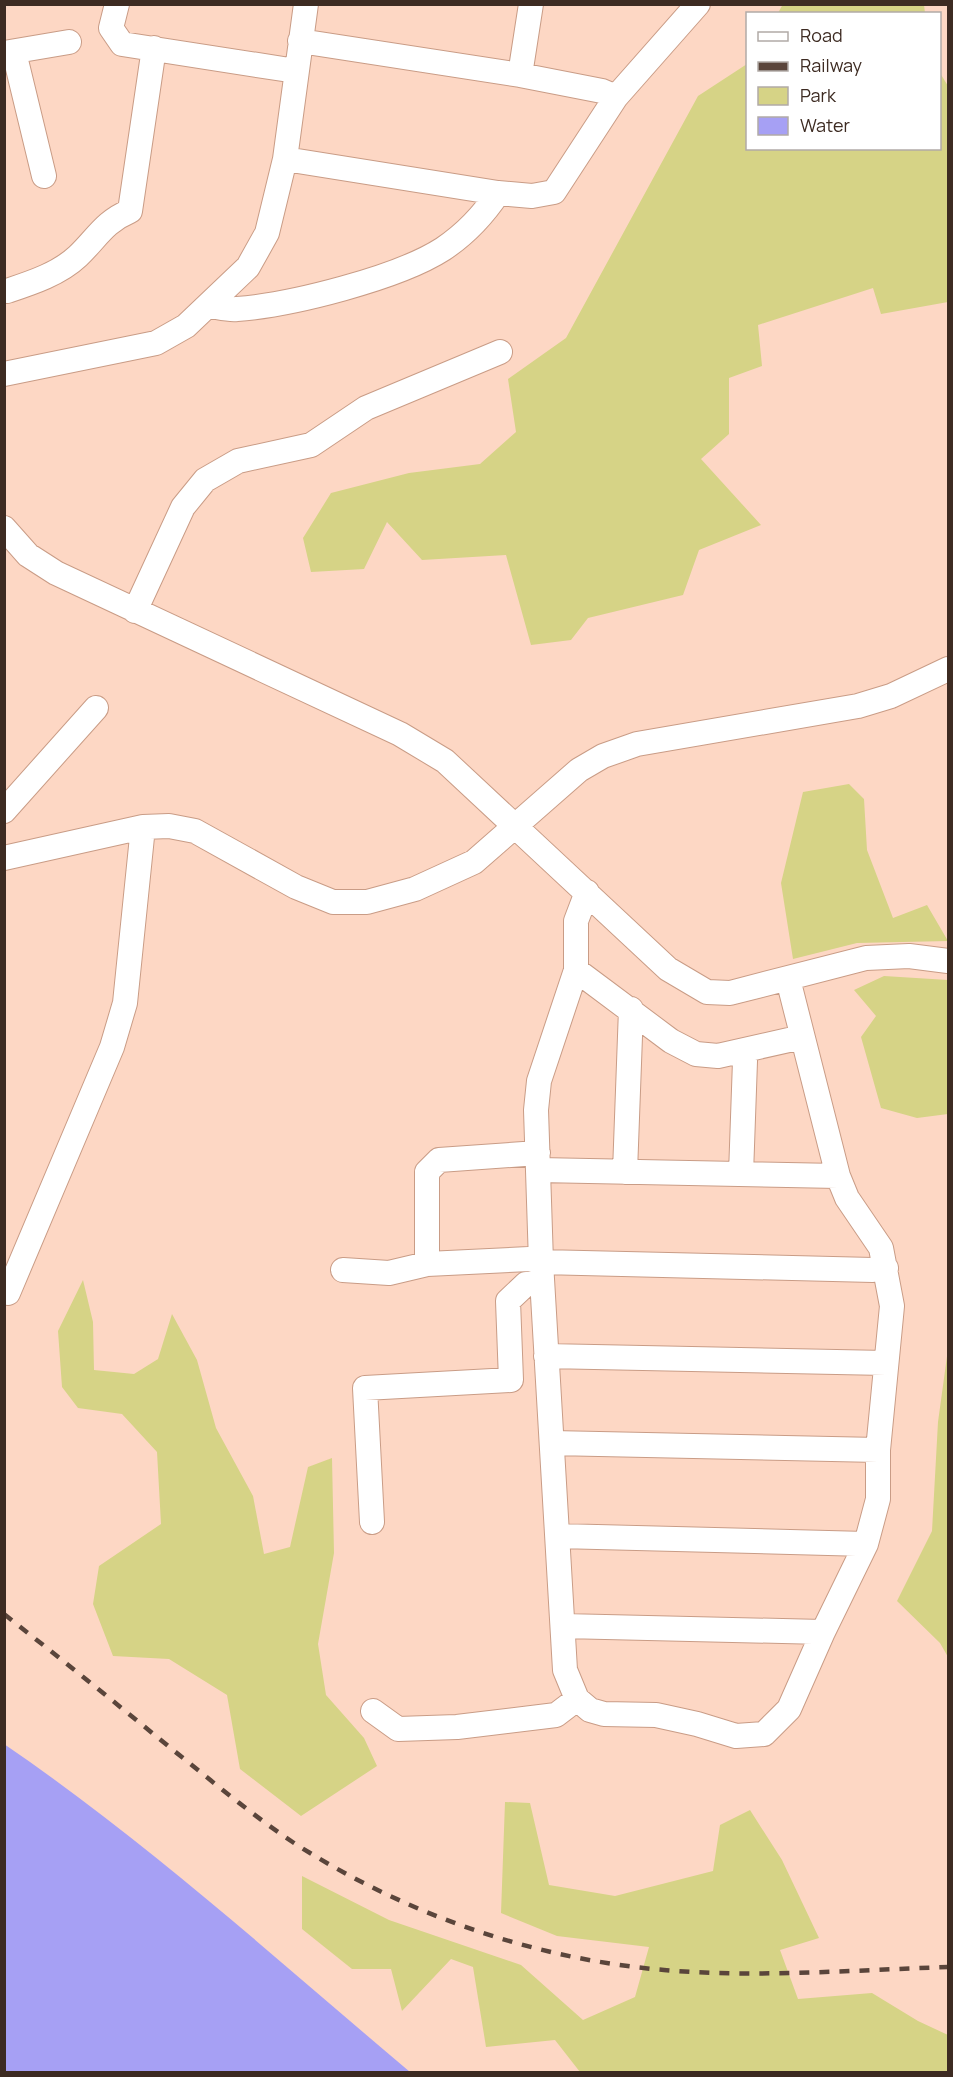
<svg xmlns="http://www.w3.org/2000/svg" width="953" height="2077" font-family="Manrope,sans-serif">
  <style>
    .green { fill: #d6d386 }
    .water { fill: #a6a0f4 }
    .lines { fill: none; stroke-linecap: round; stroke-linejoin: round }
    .minor-casing { stroke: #c99c86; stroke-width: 26 }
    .minor { stroke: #fff; stroke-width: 24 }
    .rail { stroke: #5a453b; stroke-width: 4.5; stroke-dasharray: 10 10; stroke-linecap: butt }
  </style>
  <rect width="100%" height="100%" fill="#fdd7c4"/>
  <path class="green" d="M783,4L924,5L925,13H778Z
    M747,64L748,148H940V73L948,86V302L881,314L873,288L758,325L762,366L729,378V434L701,459L761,525L699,550L683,595L588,618L571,640L531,645L506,555L422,560L387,522L364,569L311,572L303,538L331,493L409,473L480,464L516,432L508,379L566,338L698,96Z
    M849,784L864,799L867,850L893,918L927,905L948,941L857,943L793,959L781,883L803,792Z
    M884,976L948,980V1114L917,1118L881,1108L861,1037L876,1016L854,990Z
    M83,1280L93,1322L94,1370L134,1374L158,1359L172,1314L197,1360L216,1428L253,1496L264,1554L290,1547L308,1467L332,1458L334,1553L318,1644L326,1695L364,1738L377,1766L301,1816L240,1769L227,1695L169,1659L113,1656L93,1604L99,1566L161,1524L157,1452L122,1414L78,1408L62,1387L58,1331Z
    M948,1349V1657L940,1643L897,1601L932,1531L938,1422Z
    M505,1802L530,1803L549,1885L615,1896L713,1871L720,1825L750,1810L782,1860L819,1938L780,1950L798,1999L872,1993L918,2021L948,2035V2072H580L555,2040L486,2047L473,1967L451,1959L402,2011L391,1969H352L302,1929V1876L389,1920L521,1965L583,2020L635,1997L649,1947L557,1936L501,1913Z"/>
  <path class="water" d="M4,1744C149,1843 277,1960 410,2072H5Z"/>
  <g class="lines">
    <defs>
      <path id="minor" d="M117,4L111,28L122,44L296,71
        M300,41L520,75L602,91L616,97
        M14,52L44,176
        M4,53L69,42
        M520,75L531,4
        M285,159L498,193L532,196L554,192L616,97L698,4
        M7,291C31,283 59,274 78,256C97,238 104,222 130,211L154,48
        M210,306C218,307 228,310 237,309C291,305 398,278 443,249C464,235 484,214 498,193
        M4,374L156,343L186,326L248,267L267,233L285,159L306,4
        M4,528L28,555L56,573L400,734L445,761L668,969L707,992L730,993L866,958L909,956L948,961
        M135,611L183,507L205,480L238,461L311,445L366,408L500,352
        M4,811L96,708
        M4,858L143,827L169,826L195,831L296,887L333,902H367L415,889L474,862L579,770L603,756L637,744L858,706L891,696L948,669
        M587,892L576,921V970L539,1081L536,1110L541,1262L565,1670L577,1699L590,1710L604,1714L656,1715L697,1724L736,1736L764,1734L789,1709L823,1632L866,1544L878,1499V1450L892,1306L881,1248L847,1198L838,1176L788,979
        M576,970L671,1041L696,1054L718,1056L802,1037
        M539,1170L838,1176
        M625,1172L631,1009
        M741,1174L745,1061L742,1051
        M427,1264V1172L439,1160L538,1153
        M343,1270L389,1273L427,1264L529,1259L541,1262L873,1270L886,1268
        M8,1293L112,1047L125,1003L143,827
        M546,1356L886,1363
        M552,1443L878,1450
        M372,1522L365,1388L511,1380L508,1301L526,1284H542
        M558,1536L866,1544
        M563,1626L823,1632
        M373,1711L398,1729L457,1727L556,1715L577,1699"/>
    </defs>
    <use href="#minor" class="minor-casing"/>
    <use href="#minor" class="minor"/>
    <path class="rail" d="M4,1614C61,1659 117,1704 173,1750C212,1781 252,1815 294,1843C405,1914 533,1959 664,1970C758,1978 854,1970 948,1967"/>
  </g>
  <rect width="953" height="2077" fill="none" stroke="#3d2b22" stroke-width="12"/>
  <rect x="746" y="12" width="195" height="138" fill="#ffffff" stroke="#b1aaa7" stroke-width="1.5"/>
  <rect x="758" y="32" width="30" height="9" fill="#ffffff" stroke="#b1aaa7" stroke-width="1.5"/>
  <text x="800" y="42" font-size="18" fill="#3d2b22">Road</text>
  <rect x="758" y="62" width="30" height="9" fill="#5a453b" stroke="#b1aaa7" stroke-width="1.5"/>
  <text x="800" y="72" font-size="18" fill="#3d2b22">Railway</text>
  <rect x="758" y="87" width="30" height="18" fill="#d6d386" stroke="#b1aaa7" stroke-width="1.5"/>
  <text x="800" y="102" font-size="18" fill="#3d2b22">Park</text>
  <rect x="758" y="117" width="30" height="18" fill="#a6a0f4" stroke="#b1aaa7" stroke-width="1.5"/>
  <text x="800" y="132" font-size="18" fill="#3d2b22">Water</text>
</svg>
